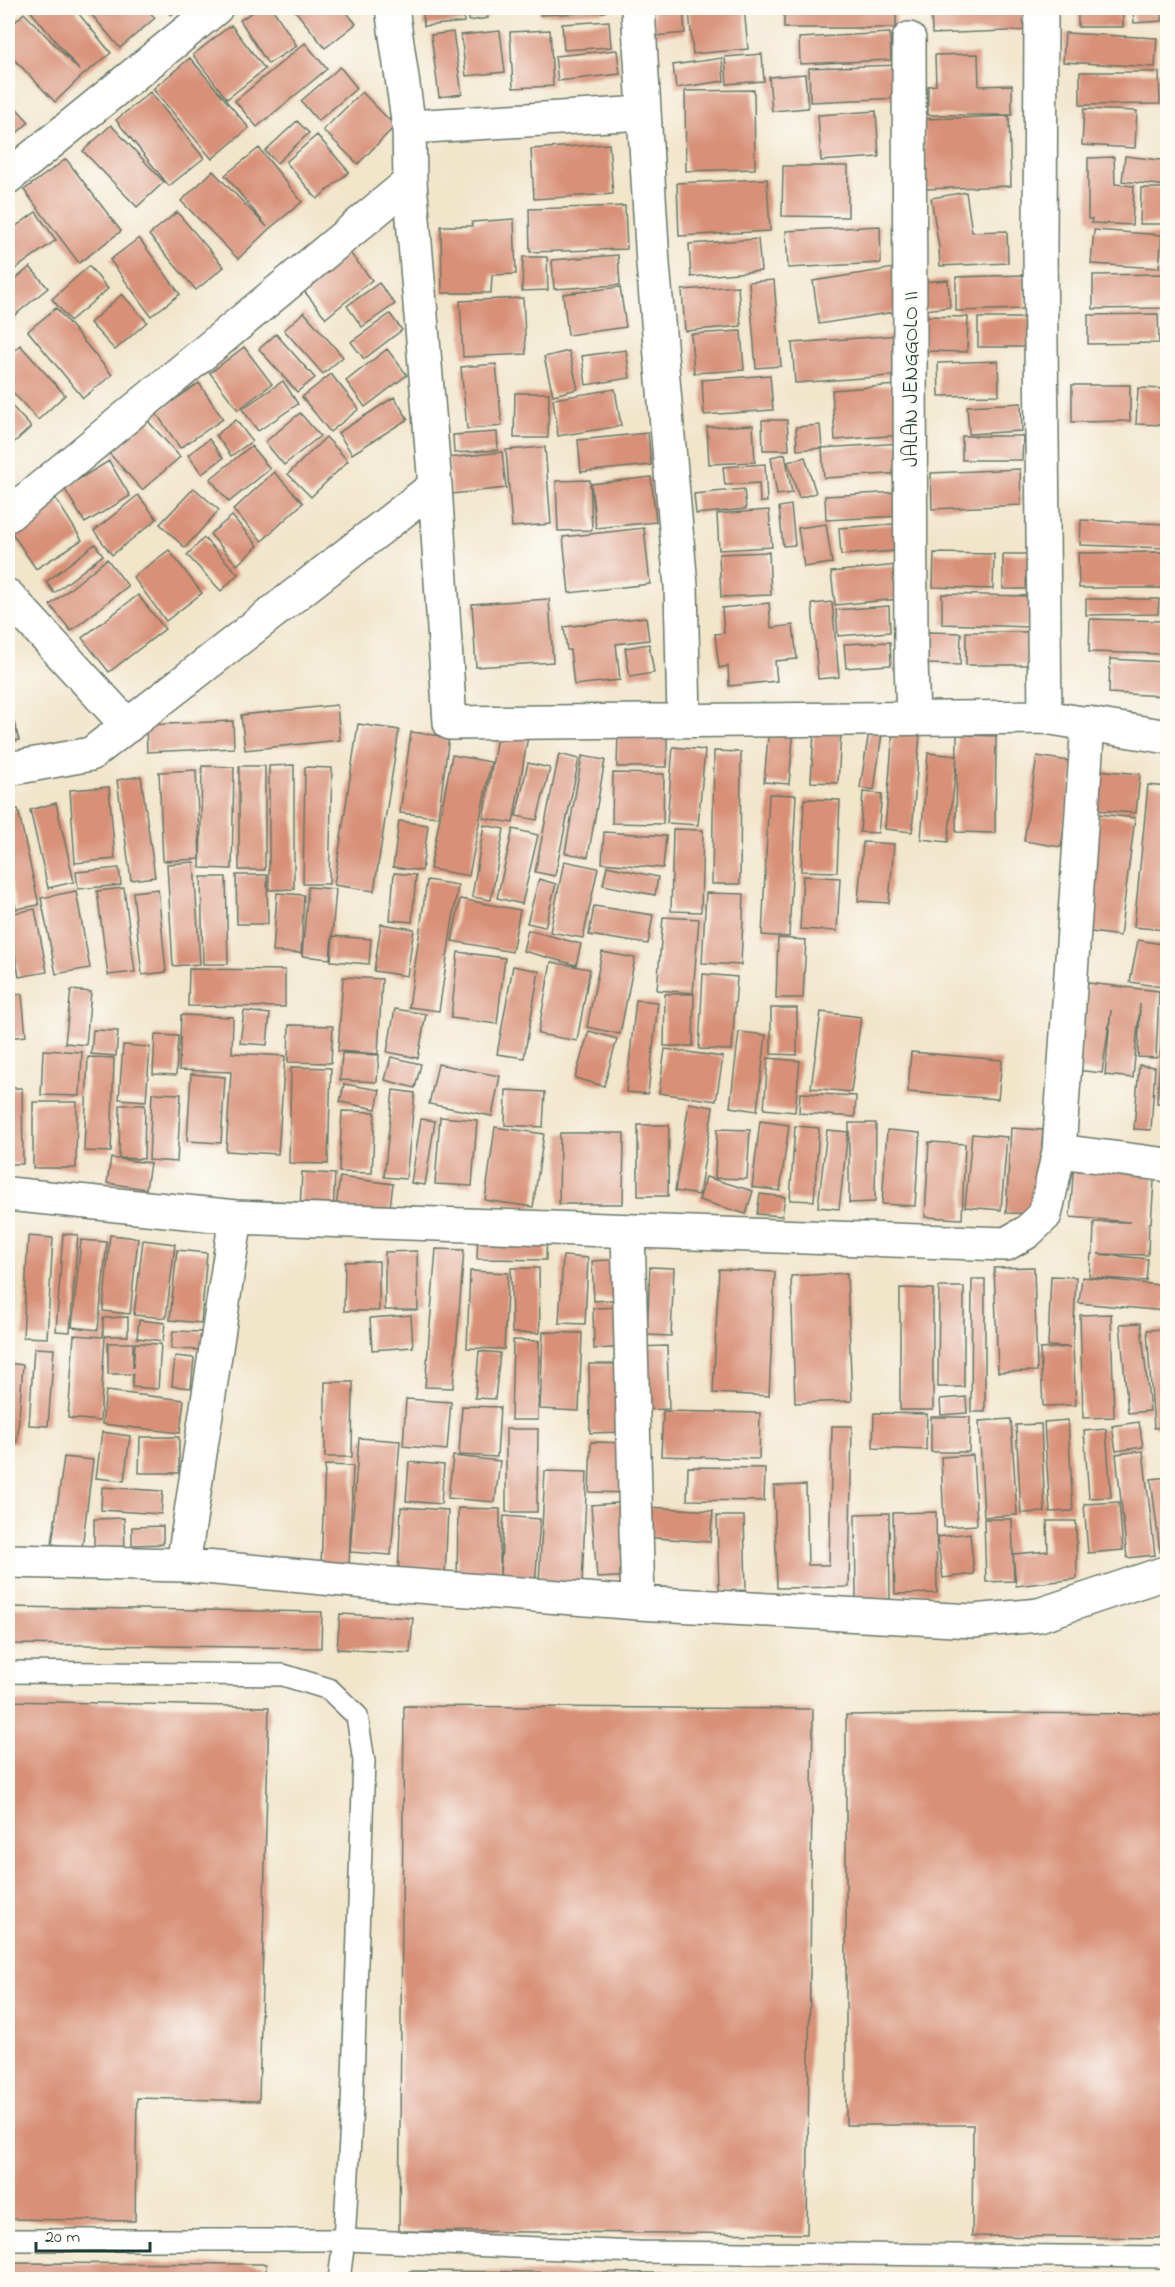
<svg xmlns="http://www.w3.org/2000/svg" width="1175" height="2287" font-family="'Indie Flower',sans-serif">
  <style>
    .building { fill: #d89077 }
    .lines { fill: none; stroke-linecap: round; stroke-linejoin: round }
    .service-casing { stroke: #687868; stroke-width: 24 }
    .minor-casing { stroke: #687868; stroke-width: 36 }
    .service { stroke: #fff; stroke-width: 21 }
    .minor { stroke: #fff; stroke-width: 33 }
    .labels { text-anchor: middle; stroke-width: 5; stroke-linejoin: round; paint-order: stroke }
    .street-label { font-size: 21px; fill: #1f3d34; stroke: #fdfcf7 }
  </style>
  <rect width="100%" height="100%" fill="#fdfcf7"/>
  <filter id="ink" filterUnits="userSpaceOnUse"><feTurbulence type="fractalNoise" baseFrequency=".0167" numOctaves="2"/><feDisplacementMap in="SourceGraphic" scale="12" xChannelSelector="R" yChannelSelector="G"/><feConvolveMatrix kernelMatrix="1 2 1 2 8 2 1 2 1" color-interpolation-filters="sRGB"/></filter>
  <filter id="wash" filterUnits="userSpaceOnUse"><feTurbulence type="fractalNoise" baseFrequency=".008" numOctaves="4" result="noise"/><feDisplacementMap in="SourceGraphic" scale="24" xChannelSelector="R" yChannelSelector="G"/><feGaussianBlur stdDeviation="1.35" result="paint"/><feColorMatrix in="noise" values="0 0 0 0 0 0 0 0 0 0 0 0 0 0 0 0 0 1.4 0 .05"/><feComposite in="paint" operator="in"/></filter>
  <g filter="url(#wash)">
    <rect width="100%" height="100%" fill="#f1e5ca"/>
    <g id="blocks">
      <path class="building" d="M28,8H74L111,53L83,75L55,102L8,53V29L24,13L80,71Z
        M86,8H146L155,18L120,48Z
        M165,8H180L171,15Z
        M259,8H272L297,46L268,64L240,20Z
        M293,8H343L356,24L325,48Z
        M422,8H463L464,22L424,26Z
        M468,8H487L488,18L469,21Z
        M539,8H605V12L540,15Z
        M673,8H683L685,33L655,36L653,9Z
        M723,8H744L748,49L693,54L689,11Z
        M784,8H896V28H784Z
        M931,8H1031L1032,30L932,34Z
        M1078,8H1123V27H1078Z
        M1133,8H1162V21L1134,23Z
        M609,21L611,47L564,50L562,24Z
        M231,25L265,69L227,99L193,55Z
        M550,30L553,86L513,88L510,32Z
        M500,31L505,72L466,76L461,35Z
        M453,32L462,94L439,97L431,35Z
        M890,33L891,60L800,64L799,38Z
        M1065,33L1157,38L1155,67L1063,62Z
        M305,43L327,69L257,127L235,101Z
        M617,50L620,74L558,81L555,56Z
        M762,54L764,81L727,84L725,57Z
        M978,54L979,86L1012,85V115H928V86L936,85L935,55Z
        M190,58L249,128L212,159L153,89Z
        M722,58L724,81L676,88L673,65Z
        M900,65L902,98L810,102L809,68Z
        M340,67L357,88L318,121L301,101Z
        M1080,72H1159L1160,104L1080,105Z
        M805,74L808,108L772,111L769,77Z
        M754,90L755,169L686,171L685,91Z
        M150,92L204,158L169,186L116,120Z
        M362,92L395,126L358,164L323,130Z
        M8,99L29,122L8,141Z
        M1084,109L1137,111L1135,148L1082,145Z
        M876,111L879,157L821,161L818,115Z
        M1009,116L1011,186L925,189L924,119Z
        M297,121L309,133L277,163L265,151Z
        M111,125L164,182L137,207L83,151Z
        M317,135L349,172L317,199L286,162Z
        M609,144L613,194L534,199L531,149Z
        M259,148L302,202L269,229L238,259L181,201L213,171L267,227L225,175Z
        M1125,156L1168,161V186L1122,181Z
        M1114,157L1115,184L1134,186L1132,225L1091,223L1092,219H1088V158Z
        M66,159L121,231L79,263L24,190Z
        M783,166H848V217L782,216Z
        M767,179L770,231L679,236L677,183Z
        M1141,188H1168V224H1140Z
        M966,192L972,232L1007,231L1008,263L940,266L939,247L931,198Z
        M625,206L627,249L530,252L529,209Z
        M36,212L56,240L8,274V232Z
        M177,212L224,267L196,290L149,235Z
        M514,219L516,274L492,275L491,293H442L441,226H472V222Z
        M880,226L881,263L788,268L786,231Z
        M1094,230L1162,235L1159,268L1091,264Z
        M139,238L180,294L151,316L110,260Z
        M758,239L761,271L691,277L689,244Z
        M350,253L372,280L326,318L304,291Z
        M618,255L620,285L554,289L552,260Z
        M523,257H547L548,290L522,291Z
        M89,266L108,289L70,321L52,299Z
        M30,267L48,288L9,320L8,285Z
        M901,267L907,310L819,324L813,281Z
        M1165,274L1166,308L1093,309V275Z
        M1025,275V309L956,311V277Z
        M774,280L781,366L756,368L749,282Z
        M948,280L950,307L925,310L922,282Z
        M379,283L395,304L362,327L347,306Z
        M738,286L741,326L685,331L682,290Z
        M620,287L626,327L568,335L563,294Z
        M122,294L147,322L115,350L90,323Z
        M523,298L526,354L463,357L460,301Z
        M56,308L112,375L83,398L28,331Z
        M304,312L343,357L323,374L284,330Z
        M390,314L402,330L364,359L351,342Z
        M1158,314L1159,343L1088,344V315Z
        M924,316L968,317L967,352L923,351Z
        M978,318H1033L1032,347H978Z
        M741,331L744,370L694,373L691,334Z
        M276,334L315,378L297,392L259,349Z
        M900,335L903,375L795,383L792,343Z
        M20,345L65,395L38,420L8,387V356Z
        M244,347L272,384L238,410L210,373Z
        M387,349L407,375L365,407L346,381Z
        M626,350L630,378L586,385L582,356Z
        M569,351L578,389L553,395L544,357Z
        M998,361L999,395L939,396L938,363Z
        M496,364L502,426L467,429L461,367Z
        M331,374L359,409L330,432L302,397Z
        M770,375L773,410L704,415L702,380Z
        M283,381L298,404L258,431L242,409Z
        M199,383L223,419L180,448L156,413Z
        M897,385L901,435L835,440L832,390Z
        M1072,385H1130V421L1072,422Z
        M1138,388L1168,389V425L1136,424Z
        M615,389L621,426L558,436L553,399Z
        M515,393H549L548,438H514Z
        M394,397L408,419L352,454L338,433Z
        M8,402L31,427L8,448Z
        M1021,403L1022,431L969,434L967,406Z
        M300,413L320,436L284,465L265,442Z
        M147,420L180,457L142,490L109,453Z
        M236,420L252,441L231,456L216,435Z
        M762,420H787L789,450H763Z
        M753,425L755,462L709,464L707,427Z
        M820,425L822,448L902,443L904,473L824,478L822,448L797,450L796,427Z
        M497,432L498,450L454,453L453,435Z
        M648,433L651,465L581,472L578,440Z
        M962,436H1023L1022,460H962Z
        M326,437L348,461L311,497L288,474Z
        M209,439L223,458L202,474L188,455Z
        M251,446L270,469L229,502L210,479Z
        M545,447L551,524L512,527L506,450Z
        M502,452L506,488L452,494L448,458Z
        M785,454L792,493L777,495L771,457Z
        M805,457L816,493L799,498L788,462Z
        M109,461L130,496L85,523L64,488Z
        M765,464L767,502H760L759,483L725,485L723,467Z
        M1020,469L1021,505L932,509L931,473Z
        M274,472L303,503L262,541L233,510Z
        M651,477L656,522L596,528L591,484Z
        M590,480L592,530L558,531L556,481Z
        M194,488L219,510L185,548L160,524Z
        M744,489L746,509L696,514L694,494Z
        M901,492L902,516L826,520L825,496Z
        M138,495L157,519L112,555L94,531Z
        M54,496L82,540L36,569L8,527Z
        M791,505L795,545L783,546L779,507Z
        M769,510L772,547L719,550L717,514Z
        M232,516L258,546L237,565L210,534Z
        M1081,520L1166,524L1165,548L1080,545Z
        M908,523L910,550L841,555L839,528Z
        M826,524L832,563L804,567L798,528Z
        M644,528L650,584L569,593L563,537Z
        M204,538L238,574L221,591L187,555Z
        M95,544L103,555L54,593L46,582Z
        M169,550L202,593L166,621L133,577Z
        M769,552L771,595L721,597L719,554Z
        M1164,552V588H1079L1078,553Z
        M934,553L994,554L993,589L933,587Z
        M1003,554H1038V589H1003Z
        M107,559L128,586L71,631L50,605Z
        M897,565L900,599L835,605L831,572Z
        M942,594L1030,596L1029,627L942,624Z
        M138,595L165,629L109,672L82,638Z
        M549,599L553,662L476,667L472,604Z
        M1086,599H1159L1158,614L1086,615Z
        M832,602L839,677L818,679L812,604Z
        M769,603L771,628L793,625L797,659L775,661L777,681L729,686L728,666L719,668L715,634L724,633L722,608Z
        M889,606L890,632L838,636L836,610Z
        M646,617L649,640L616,644L620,680L574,685L570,650H567L564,627Z
        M1090,619L1163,621V654L1089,652Z
        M928,632L961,633L960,665L928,664Z
        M966,632H1031L1030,665H966Z
        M890,642L891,665L846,668L844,644Z
        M649,644L654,673L630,677L625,648Z
        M1110,659L1165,662L1163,696L1109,693Z
        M337,705L340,740L245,750L241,715Z
        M10,708L19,740L8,743V709Z
        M233,721L234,748L147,752L146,725Z
        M358,724L399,730L374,891L334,885Z
        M769,726L794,728L789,784L764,782Z
        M498,731L528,736L513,823L483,818Z
        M814,731L841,732L838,783L811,782Z
        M869,731L882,733L874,790L860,788Z
        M893,731L920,733L912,832L885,829Z
        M411,732L449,737L438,817L400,813Z
        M618,733H667V767H617Z
        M957,735L996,736L995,833L956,832Z
        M673,747L705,750L698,825L667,823Z
        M714,751L741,752L740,884H712Z
        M928,753L957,756L948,842L921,839Z
        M559,754L579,759L555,876L535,872Z
        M452,755L491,762L469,876L430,869Z
        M582,756L605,760L588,857L565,853Z
        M1037,756L1075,762L1061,847L1024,841Z
        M528,763L550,768L537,820L516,816Z
        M294,765V889L269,890V766Z
        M202,766L234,767L232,869L200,868Z
        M239,766H265V870H239Z
        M305,767L332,768L329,884H303Z
        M196,770L200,859L163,861L159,772Z
        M1098,770L1140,774L1136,813L1094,810Z
        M613,773L664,774L663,824L612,823Z
        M141,776L155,877L131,880L117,780Z
        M1148,785L1168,787V900L1165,930L1134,927Z
        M109,787L115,859L75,863L70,790Z
        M863,792L882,794L878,833L860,832Z
        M769,794L796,795L789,937L762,935Z
        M804,799L840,800L837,872L801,871Z
        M56,803L74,882L48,888L30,810Z
        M18,809L39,905L16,909L8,868V811Z
        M1099,814L1135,818L1120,936L1085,931Z
        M399,821L428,825L422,871L393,867Z
        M484,825L504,829L491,900L472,897Z
        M513,829L538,835L522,904L497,898Z
        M673,829L703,830L701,912L671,911Z
        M604,832L666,836L663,868L602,863Z
        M863,842L894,844L889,903L858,901Z
        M564,861L598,868L583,938L550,932Z
        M194,862L200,964L173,966L167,864Z
        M607,866L658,877L655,895L603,885Z
        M119,868L121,885L78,889L76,872Z
        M394,873L416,875L412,922L390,920Z
        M236,875H267L268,924H237Z
        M803,876L840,878L837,931L800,929Z
        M201,877H226L228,964H203Z
        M539,879L556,884L545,927L527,923Z
        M427,880L458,885L439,1011L409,1007Z
        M308,887L336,889L330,959L302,956Z
        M124,888L135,972L108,975L97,891Z
        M158,889L166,972L142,975L133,892Z
        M76,891L90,968L56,974L41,898Z
        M277,893L304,895L301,953L273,952Z
        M706,893L744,894L741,965L702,963Z
        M460,899L520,910L512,952L452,941Z
        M594,906L653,915L648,944L589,935Z
        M35,909L47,972L19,977L8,914Z
        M663,917L699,919L693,993L657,990Z
        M381,924L414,929L407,976L374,971Z
        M528,930L581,944L576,965L523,951Z
        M333,936L371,939L369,964L331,961Z
        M778,938L806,940L803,998H776Z
        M1138,940L1168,945V988L1130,982Z
        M458,952L505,958L497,1024L451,1018Z
        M602,952L635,958L620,1034L587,1027Z
        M551,962L590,969L577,1041L538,1034Z
        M513,966L539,971L524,1058L497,1054Z
        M189,969L285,970V1007L188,1006Z
        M703,974L737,977L732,1050L699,1049Z
        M343,977L382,979L378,1054L338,1051Z
        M1088,983L1159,991L1156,1058L1138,1057L1140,1004L1133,1078L1105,1075L1111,1010L1102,1073L1076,1070Z
        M71,990L91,992L86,1045L65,1043Z
        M22,994L26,1036L8,1038V996Z
        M665,994H694L693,1046H664Z
        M1164,996H1168V1104L1157,1103Z
        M636,1000L658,1002L648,1094L626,1092Z
        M771,1008H797V1055L771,1054Z
        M395,1009L426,1014L418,1058L387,1052Z
        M244,1011L270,1014L267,1045L240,1043Z
        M821,1012L861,1017L851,1092L811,1088Z
        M181,1015L233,1017L232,1053L285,1056L278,1154L226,1151L231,1072L179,1070Z
        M289,1025L333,1026L331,1063L288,1062Z
        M93,1030L118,1031L116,1056L91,1054Z
        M589,1031L617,1039L604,1086L575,1078Z
        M739,1032L766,1035L757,1111L730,1107Z
        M155,1035L178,1036L176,1075L153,1074Z
        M123,1045L150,1047L146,1101L119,1099Z
        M665,1049L723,1057L716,1101L659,1093Z
        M43,1050L82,1052L80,1096L41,1095Z
        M911,1052L1002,1060L998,1099L908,1092Z
        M342,1053L379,1055L377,1082L340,1080Z
        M88,1057L114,1058L111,1152L84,1151Z
        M391,1057L421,1064L415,1088L385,1080Z
        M768,1058L800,1061L795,1112L764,1109Z
        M438,1064L500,1076L492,1116L429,1104Z
        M1139,1065L1155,1067L1151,1130L1134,1129Z
        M291,1067L331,1068L328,1164L289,1163Z
        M191,1074L225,1077L221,1143L187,1141Z
        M344,1084L380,1090L376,1109L340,1102Z
        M8,1088H22L23,1164H8Z
        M393,1090L415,1093L406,1179L384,1177Z
        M506,1090L545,1092L543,1127L505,1125Z
        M152,1093L181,1094L177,1162L149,1160Z
        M800,1093L856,1096L855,1117L799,1113Z
        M33,1102H77L76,1168H33Z
        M689,1103L713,1107L699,1195L675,1191Z
        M120,1105H145L144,1159L119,1158Z
        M342,1111L375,1112L372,1173L339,1172Z
        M440,1117L477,1120L472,1186L435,1184Z
        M421,1119L435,1121L425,1185L411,1183Z
        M760,1121L789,1125L780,1191L752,1187Z
        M849,1123H876L875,1202L849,1203Z
        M638,1125H669L668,1196H638Z
        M795,1126L819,1128L814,1201L790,1200Z
        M495,1127L544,1134L533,1207L485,1200Z
        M1011,1128L1043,1130L1038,1214L1006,1213Z
        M717,1129L750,1130L747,1179L715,1178Z
        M827,1130L848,1132L839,1209L818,1207Z
        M887,1130L920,1133L915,1206L882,1204Z
        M560,1133H624L623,1204H559Z
        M972,1134L1007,1137L1001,1210L965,1207Z
        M929,1142L965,1144L962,1219L925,1217Z
        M111,1158L150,1163L146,1189L107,1183Z
        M1074,1162L1155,1167L1151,1223H1149L1148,1255L1098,1254L1148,1259L1146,1281L1089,1277L1091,1254H1093L1094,1222H1130L1070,1217Z
        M302,1172L335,1174L333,1211L300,1209Z
        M340,1177L393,1184L389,1214L336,1207Z
        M706,1177L753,1191L746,1214L699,1200Z
        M760,1194L785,1197L782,1216L757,1214Z
        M478,1230L547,1232L546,1260L477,1259Z
        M63,1234L78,1235L70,1332L56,1331Z
        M110,1235L138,1238L130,1314L103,1311Z
        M28,1236L53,1238L47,1338L23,1337Z
        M81,1240L107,1242L98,1330L72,1327Z
        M143,1240L175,1244L166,1318L134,1315Z
        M436,1249L464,1250L453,1388L425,1387Z
        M177,1250L207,1253L201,1323L170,1320Z
        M417,1251L418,1310H385V1252Z
        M563,1256L588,1258L585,1324L559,1323Z
        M626,1259L628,1299L594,1301L592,1261Z
        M379,1261V1311H344L345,1262Z
        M650,1267L674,1268L671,1336L647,1335Z
        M1034,1267L1037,1371L998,1372L994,1268Z
        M511,1268H539L540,1333H512Z
        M719,1269L775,1272L769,1396L713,1393Z
        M470,1271L508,1273L504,1349L467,1348Z
        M847,1273L852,1401L795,1403L791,1276Z
        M1051,1276L1076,1277L1073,1347L1076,1405L1043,1406L1040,1349L1070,1347L1048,1346Z
        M1082,1277L1168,1286L1165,1311L1079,1303Z
        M972,1279H985V1412H971Z
        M939,1287H964V1387H938Z
        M900,1288L933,1289V1410H900Z
        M628,1307L629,1347L594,1349L593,1308Z
        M1111,1314L1114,1417L1083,1418L1080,1315Z
        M411,1315L413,1347L372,1350L370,1318Z
        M128,1317V1336H105L100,1421L68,1418L74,1335L103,1337V1318Z
        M139,1320L165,1323L163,1341L137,1338Z
        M1141,1323L1150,1411L1128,1413L1120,1324Z
        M1168,1329V1427L1154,1428L1147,1330Z
        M173,1331L203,1332L202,1350L171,1349Z
        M543,1332L582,1333L579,1411L540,1409Z
        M513,1340L539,1341L538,1420H511Z
        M108,1343H133V1368L135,1343L161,1344L158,1389L132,1387L133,1374H108Z
        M667,1346L669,1409L636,1410L634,1347Z
        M34,1348L54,1349L48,1426L29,1425Z
        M479,1351L500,1353L495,1399L475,1398Z
        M175,1356L194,1358L191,1388L172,1386Z
        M8,1363L23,1365L17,1443L8,1442Z
        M589,1364H624V1432L590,1433Z
        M325,1382H353L352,1457H325Z
        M106,1391L184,1400L180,1433L102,1424Z
        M966,1397L967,1413L941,1415L940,1399Z
        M406,1399L451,1402L447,1450L403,1446Z
        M462,1406L500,1407L497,1457L459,1455Z
        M663,1411L760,1413L759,1459L661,1456Z
        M874,1413L927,1414L926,1450L873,1448Z
        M931,1417H970L969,1452H931Z
        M1011,1419L1017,1515L984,1517L979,1421Z
        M1068,1420L1073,1511L1050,1512L1044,1422Z
        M1139,1422L1143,1447L1116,1451L1112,1426Z
        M1041,1424L1045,1512L1021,1513L1016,1425Z
        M832,1426H852L849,1587L777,1588L774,1486L806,1485L808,1565H829Z
        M506,1429H538L537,1512H506Z
        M1106,1429L1111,1497L1089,1498L1084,1431Z
        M102,1432L130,1436L124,1481L96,1478Z
        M140,1437H179V1473H139Z
        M359,1438L400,1441L391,1555L350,1552Z
        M591,1442L633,1443L631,1493L589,1492Z
        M1143,1451L1155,1555L1127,1558L1116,1454Z
        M973,1455L977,1525L944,1527L941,1457Z
        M453,1456L500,1461L495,1502L448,1498Z
        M64,1457L93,1460L82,1548L52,1544Z
        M409,1462L444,1465L441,1504L406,1501Z
        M325,1465L353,1466L349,1566L321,1565Z
        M688,1467L765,1468L764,1501L687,1500Z
        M545,1471L587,1472L582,1585L539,1583Z
        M1168,1477V1551L1160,1552L1151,1479Z
        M102,1487L163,1491L161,1514L101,1510Z
        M630,1502L635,1576L597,1578L591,1505Z
        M1119,1502L1123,1550L1088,1553L1084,1504Z
        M401,1507L448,1510L445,1576L398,1575Z
        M646,1507L713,1511L710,1542L643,1537Z
        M458,1508L500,1509V1576L504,1516L540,1519L535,1587L457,1584Z
        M936,1512L937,1593L895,1594L893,1513Z
        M889,1513L890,1599L856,1600L855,1514Z
        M717,1516H744L746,1590L719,1591Z
        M124,1518L125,1551L94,1552V1519Z
        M984,1519H1012L1014,1581L986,1582Z
        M1047,1521H1076L1077,1579L1016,1586L1013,1554L1048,1551Z
        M163,1526V1544L132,1545V1527Z
        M970,1533L974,1574L943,1578L937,1537Z
        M8,1607L322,1612L321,1648L8,1644Z
        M340,1614L413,1618L410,1653L337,1649Z
        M8,1701L269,1707L259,2101L137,2098L135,2221L8,2219Z
        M404,1706L813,1709L807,2234L399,2231Z
        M977,1713L1168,1714V2238L972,2236L973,2125H846V1715Z
        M8,2263L266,2264V2280H8Z
        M409,2271L1166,2277V2280H409Z"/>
    </g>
  </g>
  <g filter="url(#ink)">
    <use href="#blocks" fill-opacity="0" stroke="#687868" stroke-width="1.5"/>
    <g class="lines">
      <defs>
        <path id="service" d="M8,1672L283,1675L329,1689L357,1716L364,1761L352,2106L344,2240L339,2280
          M8,2240H344L638,2252L1168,2257"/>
        <path id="minor" d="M392,8L409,127L410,182L435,486L450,723L1045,717L1168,737
          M638,8L653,264L681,586L684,719
          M1041,8L1040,249L1045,717
          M909,39L911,661L913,718
          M409,127L644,113
          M8,177L216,8
          M8,515L410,182
          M8,596L128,726
          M8,769L91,754L435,486
          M1059,1151L1168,1165
          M8,1194L236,1217L1006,1244L1027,1232L1045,1215L1059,1151L1088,723
          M628,1231L638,1603
          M8,1561L183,1565L377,1583L638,1603L973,1621L1039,1615L1168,1572
          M183,1565L236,1217"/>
      </defs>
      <use href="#service" class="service-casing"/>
      <use href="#minor" class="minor-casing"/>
      <use href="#service" class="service"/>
      <use href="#minor" class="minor"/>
    </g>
  </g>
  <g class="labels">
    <g class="street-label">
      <text transform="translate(910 379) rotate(-90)" y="7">JALAN JENGGOLO II</text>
    </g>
  </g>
  <rect width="1175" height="2287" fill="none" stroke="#fdfcf7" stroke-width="30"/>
  <path d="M36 2242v9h114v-9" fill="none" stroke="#1f3d34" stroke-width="3"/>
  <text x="45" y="2242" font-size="18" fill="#1f3d34" stroke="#fdfcf7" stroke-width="4.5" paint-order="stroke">20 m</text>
</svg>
